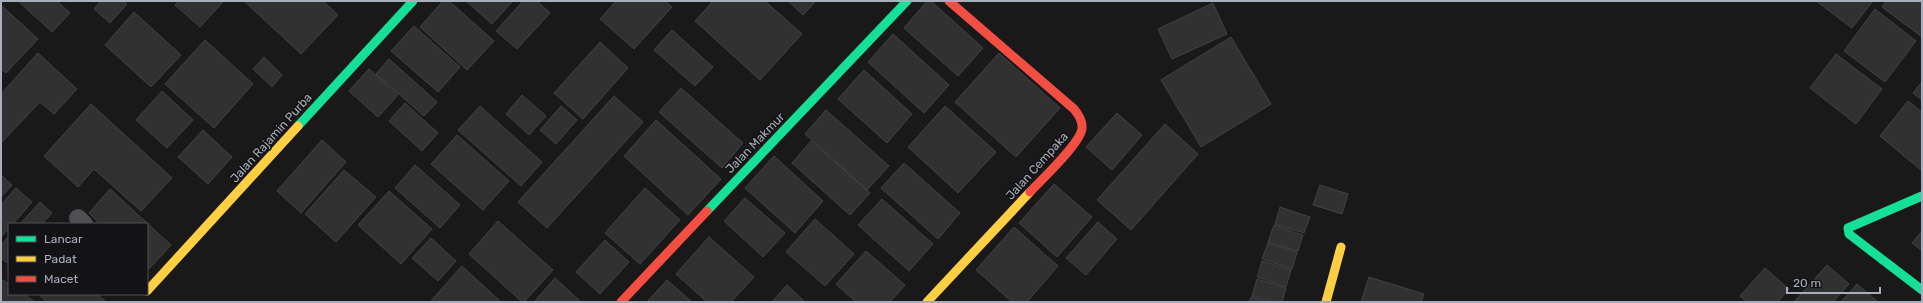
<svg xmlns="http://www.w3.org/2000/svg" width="1923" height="303" font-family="Rubik,sans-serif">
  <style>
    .building { fill: #313131; stroke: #414245 }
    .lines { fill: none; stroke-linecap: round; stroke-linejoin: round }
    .lane { stroke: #4d4f52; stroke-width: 18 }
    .fast { stroke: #16e098; stroke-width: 9 }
    .slow { stroke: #ffcf43; stroke-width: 9 }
    .jam { stroke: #f24e42; stroke-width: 9 }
    .labels { text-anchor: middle; stroke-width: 3; stroke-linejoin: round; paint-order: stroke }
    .street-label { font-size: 12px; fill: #a9aebb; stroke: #131315 }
  </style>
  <rect width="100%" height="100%" fill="#191919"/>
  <path class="building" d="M18,1H57L70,13L52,32Z
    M101,1H123L127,4L110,23L94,9Z
    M179,1H222L223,2L200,27L175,5Z
    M244,1H323L338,15L301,54Z
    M443,1H449L494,41L467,70L420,27Z
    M466,1H513L492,24Z
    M523,1H537L550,13L517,49L496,31Z
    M616,1H665L672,7L634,49L600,19Z
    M713,1H765L802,34L760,80L695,21Z
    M788,1H816L803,15Z
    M927,1H931L983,48L958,76L904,28Z
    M1816,1H1873L1852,28Z
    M1886,1H1922V37L1882,7Z
    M1213,3L1227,34L1172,59L1158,29Z
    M1,5L38,39L6,73L1,69Z
    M1875,9L1916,41L1885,82L1844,51Z
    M134,12L181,55L151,87L105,45Z
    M414,26L460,67L438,92L391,51Z
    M672,30L713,67L695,86L654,50Z
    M893,34L949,85L924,113L868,62Z
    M1231,37L1271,104L1201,147L1161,80Z
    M205,40L253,84L214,128L165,84Z
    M600,42L628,68L583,119L554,93Z
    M38,53L77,89L54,114L40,102L1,143V94Z
    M999,53L1060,108L1016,157L955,102Z
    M1836,54L1882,89L1856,124L1810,88Z
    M264,57L282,75L272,87L253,69Z
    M389,59L437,102L424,116L376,74Z
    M369,69L398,95L378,117L349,91Z
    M864,70L912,114L887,143L838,99Z
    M1922,82V100L1913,93Z
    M681,88L743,143L722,168L659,112Z
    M162,91L193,120L167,148L136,120Z
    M522,95L546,116L529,135L506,114Z
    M614,96L643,122L547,228L518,202Z
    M1908,101L1922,112V171L1880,136Z
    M405,103L438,133L422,151L389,121Z
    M91,104L172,178L141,211L94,169L78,187L44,156Z
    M480,106L542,162L521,186L458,130Z
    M561,106L577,120L556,144L540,130Z
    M945,106L996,152L958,193L908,147Z
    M826,110L889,166L867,190L805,134Z
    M1117,113L1142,135L1112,170L1086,147Z
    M656,120L721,179L688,215L624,156Z
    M1165,124L1198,154L1131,230L1097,200Z
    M203,130L232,157L208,184L178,157Z
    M457,135L509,181L483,210L431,164Z
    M322,140L346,162L301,213L277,191Z
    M811,141L870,193L850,215L792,163Z
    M774,156L823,201L795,233L745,188Z
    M904,163L960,213L938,239L881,188Z
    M415,165L460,205L440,228L395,188Z
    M344,170L376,197L336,242L305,214Z
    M1,175L12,185L1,197Z
    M1054,184L1092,217L1057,257L1019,223Z
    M1320,185L1348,194L1342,214L1313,205Z
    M16,188L32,202L13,224H9V228L1,237V205Z
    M645,188L680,220L640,264L605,233Z
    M110,189L171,245L149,269L147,267V224H100L89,213Z
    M389,191L432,229L401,264L358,225Z
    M745,198L785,233L763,257L724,221Z
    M882,199L933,244L909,271L858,225Z
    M40,202L52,213L42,224H20Z
    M1280,207L1310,217L1304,233L1275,224Z
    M815,219L854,254L825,286L786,252Z
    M498,221L553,270L524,302H522L469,254Z
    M1098,222L1117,239L1086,275L1066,258Z
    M1274,225L1303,235L1298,251L1268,242Z
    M1014,227L1058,266L1027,302H1012L976,270Z
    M1922,231V251L1912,243Z
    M9,236V260L7,263L1,258V245Z
    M709,237L754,277L731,302H707L676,274Z
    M431,238L456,261L438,281L412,258Z
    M605,240L629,262L600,294L576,272Z
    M1268,243L1297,252L1292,269L1262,259Z
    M866,251L905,285L890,302H856L836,284Z
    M1262,261L1291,270L1286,287L1257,277Z
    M1827,265L1849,284L1833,302H1794Z
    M462,266L501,302H430Z
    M1765,268L1789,289L1778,302H1747L1740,296Z
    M1369,277L1424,294L1421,302H1361Z
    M555,278L581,302H534Z
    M1,279L9,284V294H23L35,302H1Z
    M1257,279L1286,288L1282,302H1273L1252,296Z
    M667,280L692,302H647Z
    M1857,284L1878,302H1841Z
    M787,285L805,302H772Z
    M38,294H97L106,302H47Z
    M1251,297L1267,302H1249Z"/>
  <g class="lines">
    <path class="lane" d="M78,218L84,224"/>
    <path class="fast" d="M298,126L413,1
      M1922,196L1848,228L1849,234L1922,290
      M707,211L907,1"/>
    <path class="slow" d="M147,291L298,126
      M927,302L1030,192
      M1326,302L1341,247"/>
    <path class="jam" d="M949,1L1074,109C1079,115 1083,121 1082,129C1079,145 1042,179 1030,192
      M621,302L707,211"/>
  </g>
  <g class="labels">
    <g class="street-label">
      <text transform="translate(271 138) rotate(-48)" y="4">Jalan Rajamin Purba</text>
      <text transform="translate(755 143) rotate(-46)" y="4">Jalan Makmur</text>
      <text transform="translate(1037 166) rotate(-48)" y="4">Jalan Cempaka</text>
    </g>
  </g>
  <rect width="1923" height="303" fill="none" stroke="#a9aebb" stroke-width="4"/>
  <rect x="8" y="223" width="140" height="72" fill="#131315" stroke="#4f5157"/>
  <rect x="16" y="236" width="20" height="6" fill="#16e098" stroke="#4f5157"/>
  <text x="44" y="243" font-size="12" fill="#a9aebb">Lancar</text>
  <rect x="16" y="256" width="20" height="6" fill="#ffcf43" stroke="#4f5157"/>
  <text x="44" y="263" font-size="12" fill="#a9aebb">Padat</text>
  <rect x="16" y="276" width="20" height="6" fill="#f24e42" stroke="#4f5157"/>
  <text x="44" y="283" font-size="12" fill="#a9aebb">Macet</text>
  <path d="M1787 287v6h93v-6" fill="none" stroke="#a9aebb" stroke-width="2"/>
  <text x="1793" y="287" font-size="12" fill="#a9aebb" stroke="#131315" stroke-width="3" paint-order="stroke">20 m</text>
</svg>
